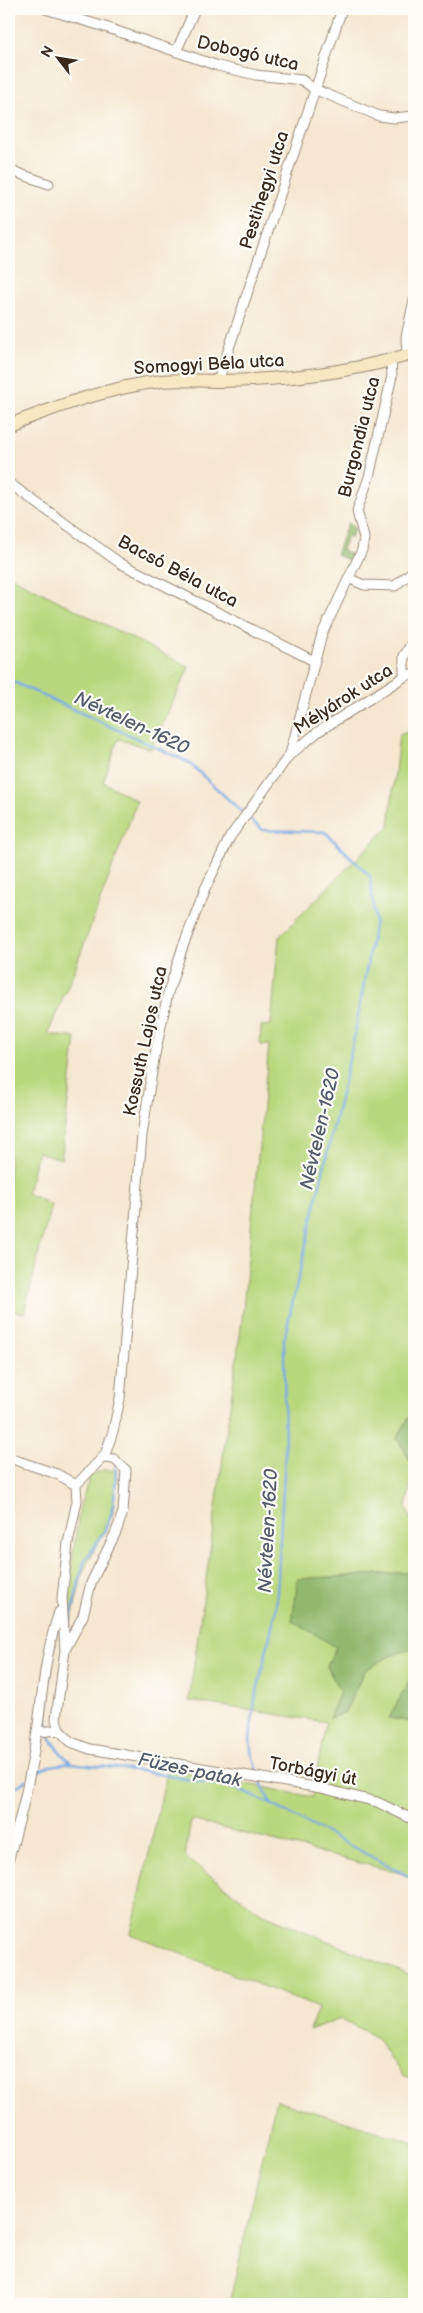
<svg xmlns="http://www.w3.org/2000/svg" width="423" height="2313" font-family="'Balsamiq Sans',sans-serif">
  <style>
    .green { fill: #b9d87e; stroke: #7a814e }
    .forest { fill: #92b86d; stroke: #667146 }
    .lines { fill: none; stroke-linecap: round; stroke-linejoin: round }
    .stream { stroke: #78a8e2; stroke-width: 2.5 }
    .minor-casing { stroke: #988877; stroke-width: 11 }
    .secondary-casing { stroke: #988877; stroke-width: 14 }
    .minor { stroke: #fff; stroke-width: 9 }
    .secondary { stroke: #f7e8c3; stroke-width: 12 }
    .labels { text-anchor: middle; stroke-width: 4.5; stroke-linejoin: round; paint-order: stroke }
    .street-label { font-size: 18px; fill: #3b2a1e; stroke: #fdfcf7 }
    .water-label { font-size: 19px; font-style: italic; fill: #535c6c; stroke: #fdfcf7 }
  </style>
  <rect width="100%" height="100%" fill="#fdfcf7"/>
  <filter id="ink" filterUnits="userSpaceOnUse"><feTurbulence type="fractalNoise" baseFrequency=".02" numOctaves="2"/><feDisplacementMap in="SourceGraphic" scale="10" xChannelSelector="R" yChannelSelector="G"/><feConvolveMatrix kernelMatrix="1 2 1 2 8 2 1 2 1" color-interpolation-filters="sRGB"/></filter>
  <filter id="wash" filterUnits="userSpaceOnUse"><feTurbulence type="fractalNoise" baseFrequency=".0096" numOctaves="4" result="noise"/><feDisplacementMap in="SourceGraphic" scale="20" xChannelSelector="R" yChannelSelector="G"/><feGaussianBlur stdDeviation="1.12" result="paint"/><feColorMatrix in="noise" values="0 0 0 0 0 0 0 0 0 0 0 0 0 0 0 0 0 1.4 0 .05"/><feComposite in="paint" operator="in"/></filter>
  <g filter="url(#wash)">
    <rect width="100%" height="100%" fill="#f5e7d0"/>
    <path class="green" d="M9,576L189,667L151,749L118,739L103,782L137,801L74,971L48,1034L76,1038L61,1159L38,1152L27,1193L51,1205L24,1313L9,1310Z
      M414,730V1409L397,1438L414,1467L406,1507L414,1528V1572L298,1579L336,1647L327,1666L340,1692L330,1718L345,1712L365,1670L390,1656L414,1648V1672L389,1718L414,1722V1880L400,1873L191,1820L185,1857L261,1913L414,1977V2079L402,2075L377,2038L340,2018L310,2030L318,2008L131,1934L168,1768L312,1797L326,1722L189,1701L242,1320L269,1045H260L261,1026L271,1025L279,937L389,826L399,735Z
      M103,1470H117L113,1513L83,1572L72,1619L67,1632L62,1631L80,1506L90,1476Z
      M276,2100L414,2143V2304H229Z"/>
    <path class="forest" d="M348,522L354,528L351,538L347,536L342,550L353,556L351,561L336,555Z
      M414,1409V1467L397,1438Z
      M414,1572V1648L390,1656L365,1670L345,1712L329,1718L340,1692L327,1666L336,1647L292,1621L298,1579Z
      M414,1672V1722L389,1718Z"/>
    <g class="lines">
      <path class="stream" d="M9,680L188,762L244,814
        M248,818L263,830L325,832L370,876L375,921L354,1038L284,1340L285,1456L276,1610L255,1700L250,1738L251,1751L258,1775
        M69,1623L84,1562L104,1532L111,1515L115,1492L116,1465
        M47,1728L49,1678L54,1644
        M48,1734L60,1752L70,1762
        M33,1773L50,1766L71,1763L142,1771L234,1788L271,1804L414,1879
        M261,1782L271,1804
        M9,1792L26,1780"/>
    </g>
  </g>
  <g filter="url(#ink)">
    <g class="lines">
      <defs>
        <path id="minor" d="M45,9L105,27L218,66L256,75L302,80L314,89L379,116L394,118L414,116
          M176,52L195,9
          M9,170L49,184
          M407,356L406,337L414,300
          M218,381L342,9
          M9,483L120,563L314,661
          M348,578L364,585L395,586L414,570
          M404,677V656L414,639
          M291,754L319,731L404,677L414,673
          M9,1458L57,1474L76,1485
          M65,1650L83,1616L91,1583L116,1532L123,1512L126,1470L114,1459L103,1458
          M59,1730L56,1719L65,1650L62,1598L68,1543L77,1501L76,1485L105,1455L113,1431L120,1399L142,1135L154,1059L168,993L182,949L205,889L230,837L290,754L322,634L362,550L364,538L357,511L369,477L384,411L392,376L391,360
          M59,1730L71,1742L90,1749L321,1788L377,1802L414,1820
          M37,1732L59,1730
          M9,1858C21,1817 31,1774 37,1732C43,1689 45,1654 59,1612"/>
        <path id="secondary" d="M9,425C59,406 109,387 162,381C181,379 200,381 219,381C285,380 352,373 414,353"/>
      </defs>
      <use href="#minor" class="minor-casing"/>
      <use href="#secondary" class="secondary-casing"/>
      <use href="#minor" class="minor"/>
      <use href="#secondary" class="secondary"/>
    </g>
  </g>
  <g class="labels">
    <g class="street-label">
      <text transform="translate(248 53) rotate(13)" y="6">Dobogó utca</text>
      <text transform="translate(264 190) rotate(-72)" y="6">Pestihegyi utca</text>
      <text transform="translate(209 364) rotate(-3)" y="6">Somogyi Béla utca</text>
      <text transform="translate(359 437) rotate(-76)" y="6">Burgondia utca</text>
      <text transform="translate(178 571) rotate(28)" y="6">Bacsó Béla utca</text>
      <text transform="translate(343 699) rotate(-33)" y="6">Mélyárok utca</text>
      <text transform="translate(145 1041) rotate(-78)" y="6">Kossuth Lajos utca</text>
      <text transform="translate(313 1771) rotate(11)" y="6">Torbágyi út</text>
    </g>
    <g class="water-label">
      <text transform="translate(132 722) rotate(25)" y="7">Névtelen-1620</text>
      <text transform="translate(319 1129) rotate(-77)" y="7">Névtelen-1620</text>
      <text transform="translate(267 1531) rotate(-87)" y="7">Névtelen-1620</text>
      <text transform="translate(190 1769) rotate(12)" y="7">Füzes-patak</text>
    </g>
  </g>
  <rect width="423" height="2313" fill="none" stroke="#fdfcf7" stroke-width="30"/>
  <g transform="translate(58 58) rotate(301)" stroke="#fdfcf7" stroke-width="4" paint-order="stroke">
  <path d="M0-4L9 19L0 12L-9 19Z" fill="#3b2a1e"/>
  <text y="-8" font-size="14" font-weight="bold" text-anchor="middle" fill="#3b2a1e">N</text>
  </g>
</svg>
